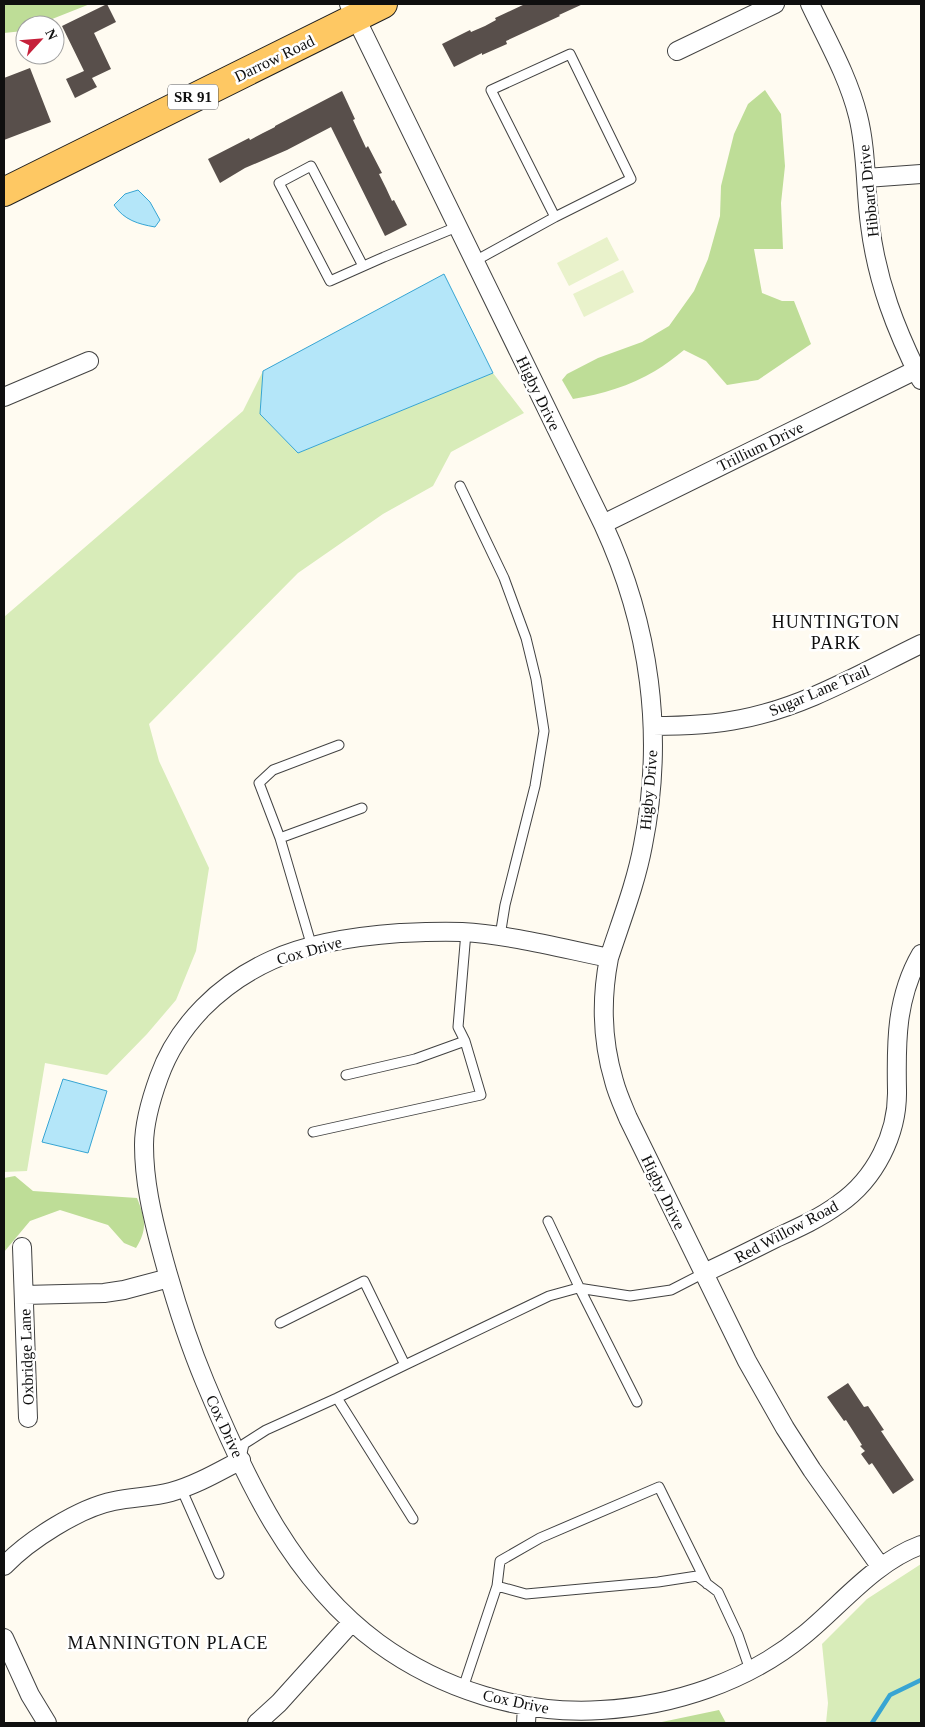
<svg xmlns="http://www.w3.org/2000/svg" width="925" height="1727" font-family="Georgia,serif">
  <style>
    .green { fill: #d8ecb9 }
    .forest { fill: #bedd97 }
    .pitch { fill: #e9f2cb }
    .water { fill: #b4e6f9; stroke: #37a5d3 }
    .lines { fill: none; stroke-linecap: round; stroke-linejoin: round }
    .stream { stroke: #37a5d3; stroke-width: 4.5 }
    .building { fill: #584f4b }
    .lane-casing { stroke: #424242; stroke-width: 11 }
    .street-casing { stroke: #424242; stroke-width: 20 }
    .primary-casing { stroke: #202020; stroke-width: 30 }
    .lane { stroke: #fff; stroke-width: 9 }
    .street { stroke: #fff; stroke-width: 18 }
    .primary { stroke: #fec863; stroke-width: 28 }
    .labels { text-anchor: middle; stroke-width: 5; stroke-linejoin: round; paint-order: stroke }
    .shield { fill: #fff; stroke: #575757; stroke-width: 1 }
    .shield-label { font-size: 15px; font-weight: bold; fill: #0f0f0f }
    .street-label { font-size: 16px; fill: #0f0f0f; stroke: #fff }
    .neighbourhood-label { font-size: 18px; letter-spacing: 1px; fill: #0f0f0f; stroke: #fff }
  </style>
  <rect width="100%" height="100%" fill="#fffbf1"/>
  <path class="green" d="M263,371L260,414L298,453L493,373L524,413L451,452L433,486L383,514L298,573L149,724L159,761L209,868L196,951L176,1000L147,1034L107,1075L45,1063L27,1171L4,1172V617L243,411Z
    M921,1564V1723H826L828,1703L822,1644L867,1599Z"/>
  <path class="forest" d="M4,4H90L37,25H25V30L23,31L4,33Z
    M765,90L781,114L785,166L781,203L783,249H754L762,293L782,301H794L811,344L758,380L727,385L706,361L684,350C675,357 665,365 655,371C630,386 602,394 573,399L562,380L567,374L598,358L642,342L669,326L694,291L708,259L720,216L721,186L734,134L748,104Z
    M15,1176L33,1191L137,1198C145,1218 148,1229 136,1248L124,1243L108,1225L60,1210L30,1221L4,1252V1178Z
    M719,1710L726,1723H657Z"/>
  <path class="pitch" d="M607,237L619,260L569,286L557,263Z
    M623,270L634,292L584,317L573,294Z"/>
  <path class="water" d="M138,190L150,202L160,220L155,227C138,224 124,220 114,205L125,194Z
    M444,274L493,373L298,453L260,414L263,371Z
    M63,1079L107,1091L88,1153L42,1142Z"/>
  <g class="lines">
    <path class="stream" d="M872,1723L890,1695L921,1680"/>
  </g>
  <path class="building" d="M107,4L116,22L94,33L111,69L92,78L97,87L75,98L66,79L84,71L62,26Z
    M525,4H583L559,15L560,16L506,41L507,44L482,55V53L454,67L442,44L470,30L471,32L485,26L496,20L495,18Z
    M30,68L51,122L4,140V78Z
    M342,91L355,119L353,120L366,148L368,146L382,173L379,174L386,188L392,201L394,200L407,225L385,236L331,127L287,150L245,168L220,183L208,159L249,138L250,140L263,133L275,127V126Z
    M848,1383L864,1407L868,1406L884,1430L881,1431L914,1480L893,1494L872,1463L869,1465L861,1454L865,1451L860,1446L862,1445L846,1420L844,1421L827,1397Z"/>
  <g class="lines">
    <defs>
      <path id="lane" d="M475,261L555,217L491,90L570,54L631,179L555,217
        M363,266L311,166L279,183L330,281L384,257L459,226
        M460,486L504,578L526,638L536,679L544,731L535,786L505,905L500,936
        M280,838L362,808
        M312,947L280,838L259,783L273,770L339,745
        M346,1075L415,1059L465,1041L458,1027L466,932
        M313,1132L481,1095L465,1041
        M548,1221L580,1289L637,1402
        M405,1365L549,1296L578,1288L630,1296L671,1290L704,1273
        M337,1398L413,1519
        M241,1458L244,1444L266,1430L337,1398L405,1365L364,1281L280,1323
        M181,1488L219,1574
        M707,1584L659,1487L540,1538L500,1561L497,1586L526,1594L658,1582L697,1576L718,1592L738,1635L750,1670
        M463,1688L497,1586"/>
      <path id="street" d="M349,4L603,524C650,625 665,735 643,845C636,883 621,921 609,958C601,999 602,1041 614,1081C617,1093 623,1106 628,1118L747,1361L785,1428L812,1470L880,1566
        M810,4C827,40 848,76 858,116C867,151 865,189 870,225C877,282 896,330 921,380
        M677,51L775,4
        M866,178L921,174
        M4,397L89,361
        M603,524L916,370
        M653,726C682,726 712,725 741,719C805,707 863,672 921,644
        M609,958C560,948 512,935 462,932C441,931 421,932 400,933C358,936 311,942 272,960C221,983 178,1024 159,1077C151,1099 144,1122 144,1145C144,1181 152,1215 161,1249C173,1294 187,1339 205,1382C245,1478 292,1580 378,1643C441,1689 522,1715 601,1710C673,1706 747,1682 804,1635C842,1604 873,1563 921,1545
        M22,1247L28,1418
        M704,1273C728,1262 752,1250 776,1238C798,1228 820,1218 839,1204C875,1179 898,1134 897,1090C896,1042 896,997 921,954
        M24,1295L104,1293L124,1290L169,1278
        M4,1566C29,1540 79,1508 114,1501C133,1497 153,1497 171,1492C196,1485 218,1472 241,1460
        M4,1638L30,1695L47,1723
        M257,1723L279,1703L352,1622
        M526,1723L527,1706"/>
      <path id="primary" d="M4,192L383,4"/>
    </defs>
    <use href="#lane" class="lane-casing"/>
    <use href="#street" class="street-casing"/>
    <use href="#primary" class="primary-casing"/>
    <use href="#lane" class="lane"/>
    <use href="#street" class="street"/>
    <use href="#primary" class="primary"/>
  </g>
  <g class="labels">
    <rect class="shield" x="168" y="84.5" width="50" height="25" rx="4"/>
    <g class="shield-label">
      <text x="193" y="102">SR 91</text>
    </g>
    <g class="street-label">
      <text transform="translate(274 58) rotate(-26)" y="6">Darrow Road</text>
      <text transform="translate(868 191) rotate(-96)" y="6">Hibbard Drive</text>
      <text transform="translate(539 393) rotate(64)" y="6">Higby Drive</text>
      <text transform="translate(760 446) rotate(-26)" y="6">Trillium Drive</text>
      <text transform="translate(819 690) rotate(-23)" y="6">Sugar Lane Trail</text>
      <text transform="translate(648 790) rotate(-85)" y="6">Higby Drive</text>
      <text transform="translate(309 950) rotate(-16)" y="6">Cox Drive</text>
      <text transform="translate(664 1192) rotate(64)" y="6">Higby Drive</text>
      <text transform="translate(786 1231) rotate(-28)" y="6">Red Willow Road</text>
      <text transform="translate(26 1357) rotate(-92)" y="6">Oxbridge Lane</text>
      <text transform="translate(225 1426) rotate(65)" y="6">Cox Drive</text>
      <text transform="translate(516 1701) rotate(12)" y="6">Cox Drive</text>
    </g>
    <g class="neighbourhood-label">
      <text x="836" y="628">HUNTINGTON<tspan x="836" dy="21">PARK</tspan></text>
      <text x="168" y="1649">MANNINGTON PLACE</text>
    </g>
  </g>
  <rect width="925" height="1727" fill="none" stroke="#0f0f0f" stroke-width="10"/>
  <g transform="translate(40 40) rotate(64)"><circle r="24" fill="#ffffff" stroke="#9f9f9f"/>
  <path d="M0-4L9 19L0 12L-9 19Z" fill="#c6203a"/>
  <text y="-8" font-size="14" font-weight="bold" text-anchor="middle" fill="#0f0f0f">N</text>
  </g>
</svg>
